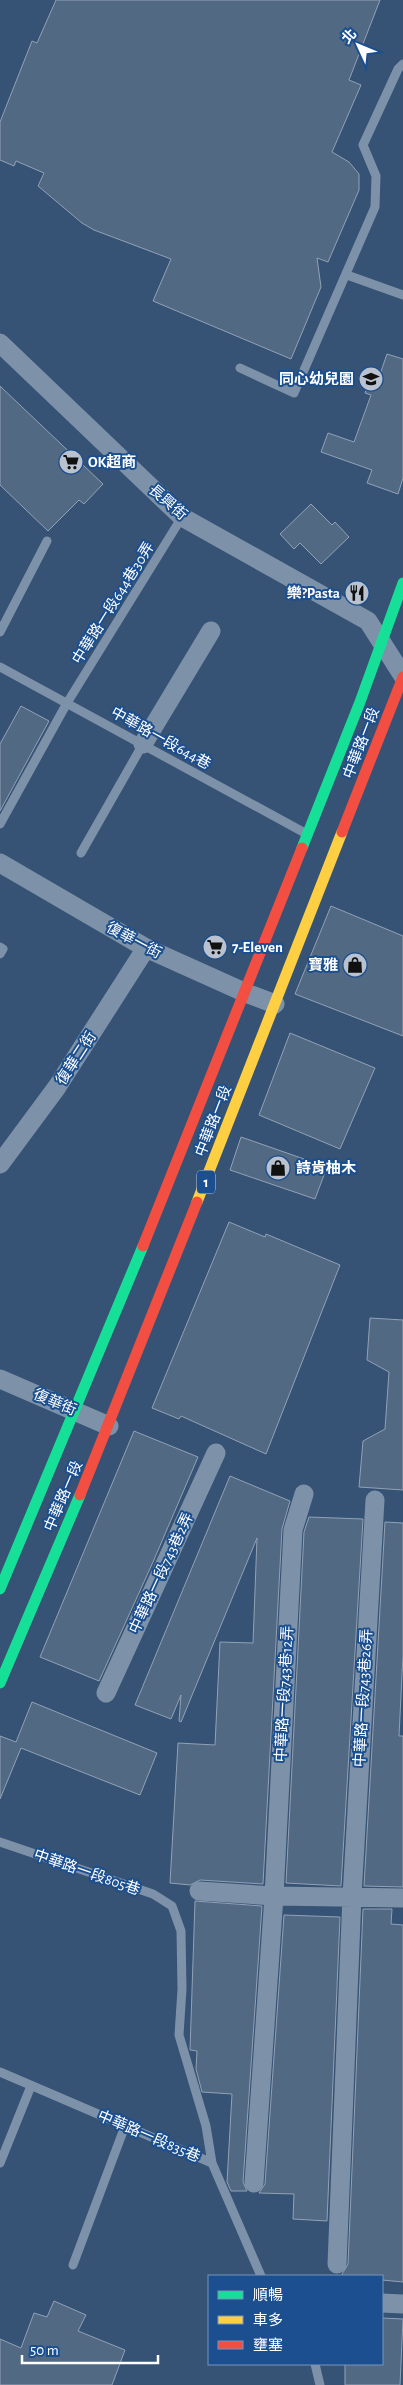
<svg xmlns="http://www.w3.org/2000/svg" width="403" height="2385" font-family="'Alegreya Sans','Noto Sans TC',sans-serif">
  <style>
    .building { fill: #526984; stroke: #92a2b6 }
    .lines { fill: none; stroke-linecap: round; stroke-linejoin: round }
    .lane { stroke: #7d92a8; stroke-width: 9 }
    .street { stroke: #7d92a8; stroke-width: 19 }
    .fast { stroke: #16e098; stroke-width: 11 }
    .slow { stroke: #ffcf43; stroke-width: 11 }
    .jam { stroke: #f24e42; stroke-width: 11 }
    .labels { text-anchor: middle; stroke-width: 4; stroke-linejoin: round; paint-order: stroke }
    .shield { fill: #1b4f8f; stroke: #bbcadd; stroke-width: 1 }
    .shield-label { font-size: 14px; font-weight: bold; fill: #fff }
    .poi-label { font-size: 15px; font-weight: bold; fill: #fff; stroke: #1b4f8f; text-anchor: end }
    .street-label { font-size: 15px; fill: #fff; stroke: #1b4f8f }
  </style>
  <rect width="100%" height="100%" fill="#365274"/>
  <path class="building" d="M56,0H380L349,80L361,85L332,152L349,162L359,174V190L328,262L317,258L321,287L291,359L153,301L171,259L94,230L82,223L38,186L44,173L16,161L14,166L0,160V122L32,41L37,43Z
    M387,354L403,359V478L398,494L367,483L372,470L321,452L328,433L354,442L371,395L365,393L371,378L378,380Z
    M0,386L103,484L84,504L79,500L48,531L0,485Z
    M311,504L332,525L335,522L349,537L321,564L300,543L294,549L280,534Z
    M21,706L49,721L0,811V744Z
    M331,906L403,936V1036L295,994Z
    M290,1033L375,1068L340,1149L259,1115Z
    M241,1137L327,1167L315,1199L230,1170Z
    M229,1222L265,1237L266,1234L340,1265L266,1454L181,1416L179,1419L152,1408Z
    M370,1318L403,1320V1490L359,1487L363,1441L385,1429L389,1372L367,1360Z
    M134,1431L198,1457L153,1562L99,1681L40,1657Z
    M230,1476L290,1501L282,1529L263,1884L200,1880L190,1885L170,1883L178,1743L215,1745L220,1642L253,1643L257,1538L181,1722L179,1721L181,1695L171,1719L135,1705Z
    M309,1517L363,1519L341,1886L286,1883L304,1532Z
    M385,1522L403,1523V1655L399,1736H403V1887L364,1886Z
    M32,1702L157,1753L140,1795L21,1748L0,1799V1736L16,1742Z
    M195,1901L262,1906L243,2182L247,2191H231L227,2182L232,2094L202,2092L196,2069L197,2051L190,2050Z
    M363,1909H392L391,1924L403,1925V2282L382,2280V2276H341L348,2264Z
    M284,1915L340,1917L327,2221L293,2219L294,2194L259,2193L265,2184Z
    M54,2301L86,2315L78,2331L125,2350L112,2385H0V2339L21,2348L34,2313L47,2317Z
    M382,2318L403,2319L400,2385H345V2364H382Z"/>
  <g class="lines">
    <path class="lane" d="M347,275L403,295
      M240,368L294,393L375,207L376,176L363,145L398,69L403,64
      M0,632L47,541
      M0,667L305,833
      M0,824L67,703L182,517
      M81,853L143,744
      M0,947L3,949L0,954
      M0,1842L153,1894L172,1906L181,1931L182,1989L179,2035L206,2126L212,2163L261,2276
      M0,2072L212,2163
      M0,2163L31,2086
      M73,2265L125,2126
      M315,2364L320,2385"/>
    <path class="street" d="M0,343L182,517L368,621L403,676
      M143,744L211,631
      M0,863L146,948L246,993L275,1004
      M0,1164L57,1087L146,948
      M0,1379L109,1426
      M106,1693L216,1453
      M199,1891L274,1896L403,1898
      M254,2183L274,1896L293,1530L304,1494
      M337,2264L352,1896L375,1500
      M382,2303L403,2304"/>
    <path class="fast" d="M302,848L360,702L403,583
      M0,1589L143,1246
      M0,1683L80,1495"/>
    <path class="slow" d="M197,1202L342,832"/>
    <path class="jam" d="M342,832L403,677
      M143,1246L302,848
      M80,1495L197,1202"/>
  </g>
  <defs>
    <symbol id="school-disc" viewBox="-11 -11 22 22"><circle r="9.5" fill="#b9c2ce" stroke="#1b4f8f"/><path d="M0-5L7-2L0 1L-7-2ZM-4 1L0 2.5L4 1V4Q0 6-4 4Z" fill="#111"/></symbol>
    <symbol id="supermarket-disc" viewBox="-11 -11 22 22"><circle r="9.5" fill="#b9c2ce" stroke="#1b4f8f"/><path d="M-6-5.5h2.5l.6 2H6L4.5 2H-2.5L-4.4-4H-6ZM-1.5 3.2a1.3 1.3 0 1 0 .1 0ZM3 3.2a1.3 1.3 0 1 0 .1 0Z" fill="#111"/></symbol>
    <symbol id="restaurant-disc" viewBox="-11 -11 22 22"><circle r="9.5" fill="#b9c2ce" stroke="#1b4f8f"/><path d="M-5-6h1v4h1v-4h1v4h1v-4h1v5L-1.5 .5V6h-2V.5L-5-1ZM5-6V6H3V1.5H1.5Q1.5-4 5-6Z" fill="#111"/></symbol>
    <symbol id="shop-disc" viewBox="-11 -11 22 22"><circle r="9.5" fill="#b9c2ce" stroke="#1b4f8f"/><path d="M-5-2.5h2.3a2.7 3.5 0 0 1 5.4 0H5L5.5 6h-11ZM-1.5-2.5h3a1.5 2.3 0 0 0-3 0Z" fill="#111"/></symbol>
  </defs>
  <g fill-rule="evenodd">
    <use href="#school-disc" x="357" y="365" width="28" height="28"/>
    <use href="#supermarket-disc" x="57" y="448" width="28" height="28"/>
    <use href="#restaurant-disc" x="343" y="579" width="28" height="28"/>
    <use href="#supermarket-disc" x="201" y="933" width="28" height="28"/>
    <use href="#shop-disc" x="341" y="951" width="28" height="28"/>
    <use href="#shop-disc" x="264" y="1154" width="28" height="28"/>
  </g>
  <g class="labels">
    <rect class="shield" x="197" y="1170.5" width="18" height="23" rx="4"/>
    <g class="shield-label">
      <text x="206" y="1187">1</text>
    </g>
    <g class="poi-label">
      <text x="354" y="384">同心幼兒園</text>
      <text x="88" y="467" text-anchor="start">OK超商</text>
      <text x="340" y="598">樂?Pasta</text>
      <text x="232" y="952" text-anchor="start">7-Eleven</text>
      <text x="338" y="970">寶雅</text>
      <text x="296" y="1173" text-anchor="start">詩肯柚木</text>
    </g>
    <g class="street-label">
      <text transform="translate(168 502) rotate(41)" y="5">長興街</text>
      <text transform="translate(113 603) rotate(-58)" y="5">中華路一段644巷30弄</text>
      <text transform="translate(161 738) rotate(29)" y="5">中華路一段644巷</text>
      <text transform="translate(361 743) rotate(-69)" y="5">中華路一段</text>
      <text transform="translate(134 940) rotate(28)" y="5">復華一街</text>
      <text transform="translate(76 1058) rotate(-57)" y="5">復華二街</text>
      <text transform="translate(213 1121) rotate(-69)" y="5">中華路一段</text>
      <text transform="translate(55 1402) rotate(23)" y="5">復華街</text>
      <text transform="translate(63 1496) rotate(-67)" y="5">中華路一段</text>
      <text transform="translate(161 1573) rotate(-65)" y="5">中華路一段743巷2弄</text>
      <text transform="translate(284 1694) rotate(-87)" y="5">中華路一段743巷12弄</text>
      <text transform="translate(363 1698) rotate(-87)" y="5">中華路一段743巷26弄</text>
      <text transform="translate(87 1872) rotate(19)" y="5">中華路一段805巷</text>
      <text transform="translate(149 2136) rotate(23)" y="5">中華路一段835巷</text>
    </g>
  </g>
  <rect x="208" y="2275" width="175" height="90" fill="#1b4f8f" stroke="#7695bc"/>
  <rect x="218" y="2291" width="25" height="8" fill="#16e098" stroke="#7695bc"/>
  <text x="253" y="2300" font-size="15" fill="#ffffff">順暢</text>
  <rect x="218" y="2316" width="25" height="8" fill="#ffcf43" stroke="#7695bc"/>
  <text x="253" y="2325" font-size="15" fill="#ffffff">車多</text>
  <rect x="218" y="2341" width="25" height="8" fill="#f24e42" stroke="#7695bc"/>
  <text x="253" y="2350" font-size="15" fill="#ffffff">壅塞</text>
  <g transform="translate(358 45) rotate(314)" stroke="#1b4f8f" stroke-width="4" paint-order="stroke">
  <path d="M0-4L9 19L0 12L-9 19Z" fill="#ffffff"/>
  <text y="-8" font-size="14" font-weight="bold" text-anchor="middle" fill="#ffffff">北</text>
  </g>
  <path d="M22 2355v8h136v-8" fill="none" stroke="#ffffff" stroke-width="2.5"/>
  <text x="30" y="2355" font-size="15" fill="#ffffff" stroke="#1b4f8f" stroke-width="4" paint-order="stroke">50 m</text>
</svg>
